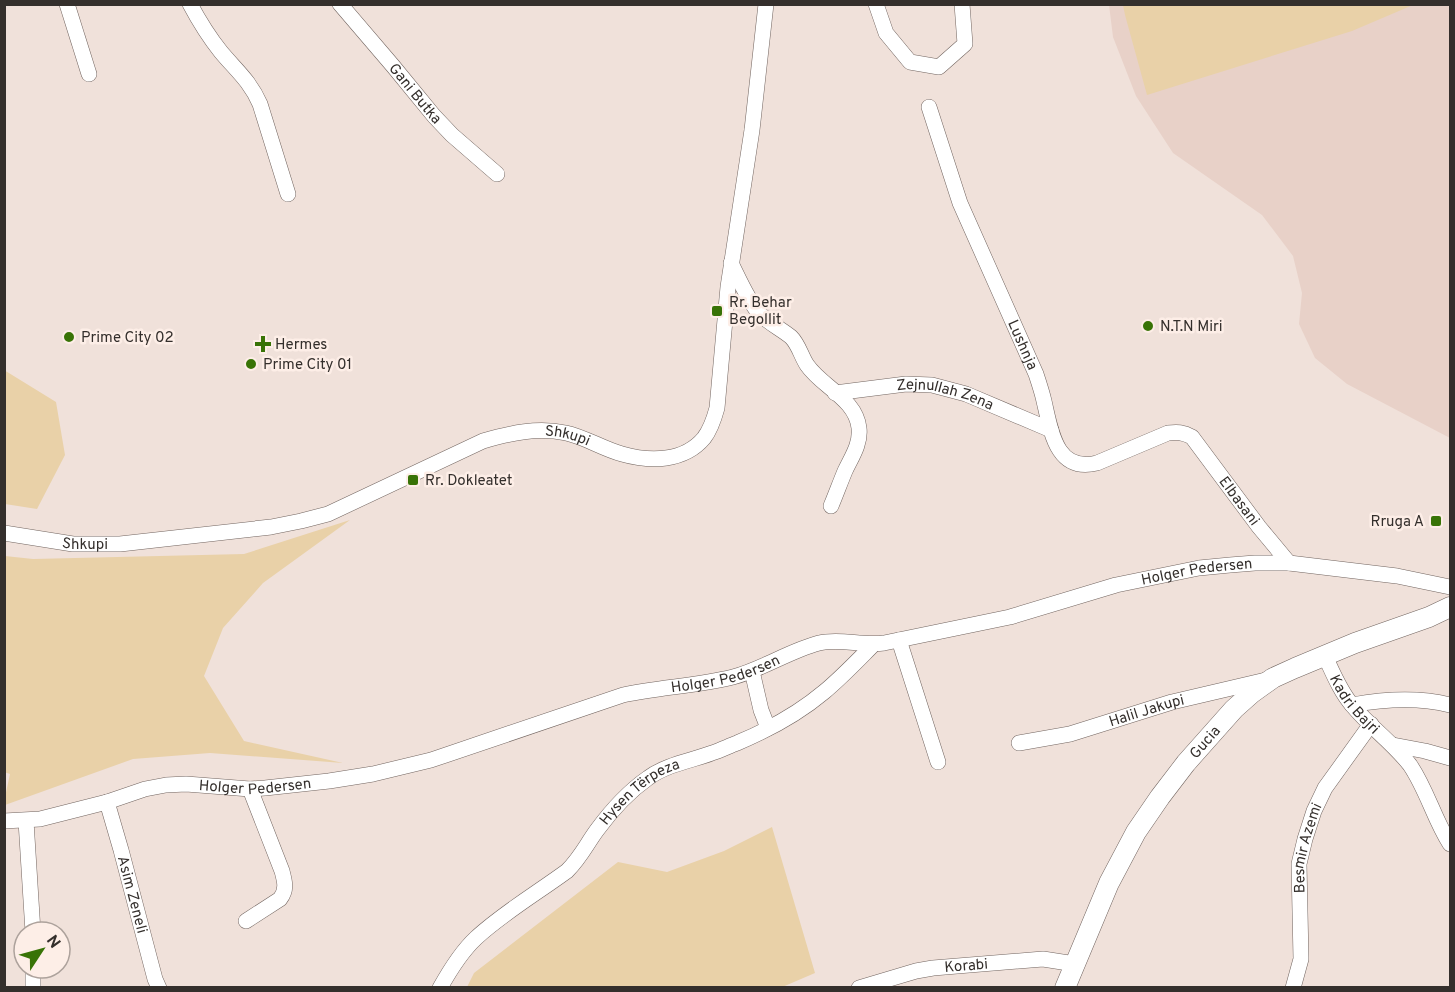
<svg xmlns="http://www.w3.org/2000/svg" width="1455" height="992" font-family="Overpass,sans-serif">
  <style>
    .built { fill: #e8d1c8 }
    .green { fill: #e9d1a8 }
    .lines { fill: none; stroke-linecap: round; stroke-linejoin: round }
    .minor-casing { stroke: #726560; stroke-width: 16 }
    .tertiary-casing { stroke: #726560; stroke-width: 21 }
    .minor { stroke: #fff; stroke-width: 15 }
    .tertiary { stroke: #fff; stroke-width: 20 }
    .poi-dot { fill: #387306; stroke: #fdeee7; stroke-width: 2 }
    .labels { text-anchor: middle; stroke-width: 5; stroke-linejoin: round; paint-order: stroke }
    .street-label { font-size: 15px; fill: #342f2c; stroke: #fdeee7 }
    .poi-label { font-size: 15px; fill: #342f2c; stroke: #fdeee7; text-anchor: start }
  </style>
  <rect width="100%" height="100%" fill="#f0e1da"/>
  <path class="built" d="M1109,5H1450V438L1347,384L1315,358L1299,324L1302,293L1293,256L1262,215L1173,153L1136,96L1113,37Z"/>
  <path class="green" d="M1123,5V4L1413,5L1352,31L1147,95L1125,15Z
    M4,370L56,402L65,455L37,509L5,504Z
    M350,520L263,583L223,628L204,676L244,741L343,763L210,753L133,759L5,805V797L10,774L4,772L5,556L33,559L244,554Z
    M772,827L815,973L780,988L467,987L474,973L618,862L667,872L724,851Z"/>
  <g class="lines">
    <defs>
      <g id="minor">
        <path d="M67,4L89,74"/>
        <path d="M190,4C199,21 209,37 221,52C236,70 250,81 260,104L288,194"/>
        <path id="s1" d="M340,4L393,66L434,116L452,135L497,174"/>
        <path d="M876,4L886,33L910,62L939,67L965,44L962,4"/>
        <path id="s2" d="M929,107L960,203L1036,374C1039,383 1042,392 1044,401C1051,431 1056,473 1097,463L1168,433C1177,432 1183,432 1192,437L1259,527L1289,563"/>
        <path d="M731,263C739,279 747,298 758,312C768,323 780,328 791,337C799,345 801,356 807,365C822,387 856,399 859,428C861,444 851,458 845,471C840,483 836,494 831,506"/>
        <path id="s3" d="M835,393L906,384L932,385L966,394L1051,430"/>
        <path id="s4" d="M4,533L73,544H120L271,527L301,521L328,514L483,441C511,433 537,427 566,433C585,437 603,449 622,454C650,462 684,462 704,438C711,429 714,419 717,408L728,287L752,130L766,4"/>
        <path d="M899,640L938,762"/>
        <path id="s5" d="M1325,656C1333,673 1340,691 1352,705C1370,727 1393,743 1410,765C1427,790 1434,819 1450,844"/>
        <path d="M752,671L761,710L768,728"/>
        <path d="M1352,705C1385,699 1418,697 1450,705"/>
        <path id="s6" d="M1019,743L1070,734L1172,702L1266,680"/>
        <path d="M1393,745L1425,751L1450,758"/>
        <path id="s7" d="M107,802L121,850L155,979L159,988"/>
        <path id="s8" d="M4,821L40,819L107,802L145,789L166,785L186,784L250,789L265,788L329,781L373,774L431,760L623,695C659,687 697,686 733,677C763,669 789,651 819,643C840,638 862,646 884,643L1010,617L1116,585L1199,568L1230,565L1255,563H1289L1397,576L1450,587"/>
        <path d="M26,821L33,932"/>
        <path d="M246,921L280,899C287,890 285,882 282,871L250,789"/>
        <path d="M33,968V988"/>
        <path id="s9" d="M440,988C450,970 461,952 476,938C503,913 537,893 567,871C581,857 586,845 597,830C611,811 628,792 648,778C667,764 691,761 712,753C721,750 729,746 737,743C768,730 799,713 824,692C842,677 858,660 874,644"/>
        <path id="s10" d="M859,988L916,971L933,968L1043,959L1075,964"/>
        <path id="s11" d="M1293,988L1301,959L1299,864L1305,839L1314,811L1325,788L1371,724"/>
      </g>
      <g id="tertiary">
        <path id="s12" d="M1065,988L1109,883L1136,832L1160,797L1186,763L1234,709L1252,693L1273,678L1295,668L1355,643L1429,617L1450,607"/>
      </g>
    </defs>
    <use href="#minor" class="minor-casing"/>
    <use href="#tertiary" class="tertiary-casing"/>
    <use href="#minor" class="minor"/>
    <use href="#tertiary" class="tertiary"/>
  </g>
  <g class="poi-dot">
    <rect x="711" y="305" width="12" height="12" rx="3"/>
    <circle cx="1148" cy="326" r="6"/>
    <circle cx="69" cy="337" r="6"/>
    <path d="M260 335h6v6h6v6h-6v6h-6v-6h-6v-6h6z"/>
    <circle cx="251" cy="364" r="6"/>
    <rect x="407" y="474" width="12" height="12" rx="3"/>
    <rect x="1430" y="515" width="12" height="12" rx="3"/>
  </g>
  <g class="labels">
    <g class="street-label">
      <text dy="5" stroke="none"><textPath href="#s1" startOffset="117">Gani Butka</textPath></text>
      <text dy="5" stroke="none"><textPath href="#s2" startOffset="256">Lushnja</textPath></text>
      <text dy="5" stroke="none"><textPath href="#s3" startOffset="112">Zejnullah Zena</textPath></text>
      <text dy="5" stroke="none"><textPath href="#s4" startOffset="585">Shkupi</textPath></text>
      <text dy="5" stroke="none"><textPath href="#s2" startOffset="592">Elbasani</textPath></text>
      <text dy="5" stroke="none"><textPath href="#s4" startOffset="82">Shkupi</textPath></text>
      <text dy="5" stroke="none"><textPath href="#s8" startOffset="1228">Holger Pedersen</textPath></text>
      <text dy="5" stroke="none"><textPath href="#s8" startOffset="742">Holger Pedersen</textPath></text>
      <text dy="5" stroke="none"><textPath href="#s5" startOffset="57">Kadri Bajri</textPath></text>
      <text dy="5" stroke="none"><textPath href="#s6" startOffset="132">Halil Jakupi</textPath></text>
      <text dy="5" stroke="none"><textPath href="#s12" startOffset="285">Gucia</textPath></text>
      <text dy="5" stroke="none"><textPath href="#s8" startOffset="256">Holger Pedersen</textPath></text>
      <text dy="5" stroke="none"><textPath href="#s9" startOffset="284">Hysen Tërpeza</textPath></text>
      <text dy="5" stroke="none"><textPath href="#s11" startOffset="142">Besmir Azemi</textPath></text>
      <text dy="5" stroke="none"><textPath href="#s7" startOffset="96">Asim Zeneli</textPath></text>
      <text dy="5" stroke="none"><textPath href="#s10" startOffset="110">Korabi</textPath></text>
    </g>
    <g class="poi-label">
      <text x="729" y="307">Rr. Behar<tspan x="729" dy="17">Begollit</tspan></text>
      <text x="1160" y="331">N.T.N Miri</text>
      <text x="81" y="342">Prime City 02</text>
      <text x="275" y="349">Hermes</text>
      <text x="263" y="369">Prime City 01</text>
      <text x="425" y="485">Rr. Dokleatet</text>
      <text x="1424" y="526" text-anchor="end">Rruga A</text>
    </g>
  </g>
  <rect width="1455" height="992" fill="none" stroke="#342f2c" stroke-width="12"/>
  <g transform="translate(42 950) rotate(54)"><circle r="28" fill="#fdeee7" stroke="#ada29c" stroke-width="1.5"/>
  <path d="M0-4.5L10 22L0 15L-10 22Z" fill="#387306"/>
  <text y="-9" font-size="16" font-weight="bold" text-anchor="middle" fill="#342f2c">N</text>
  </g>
</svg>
